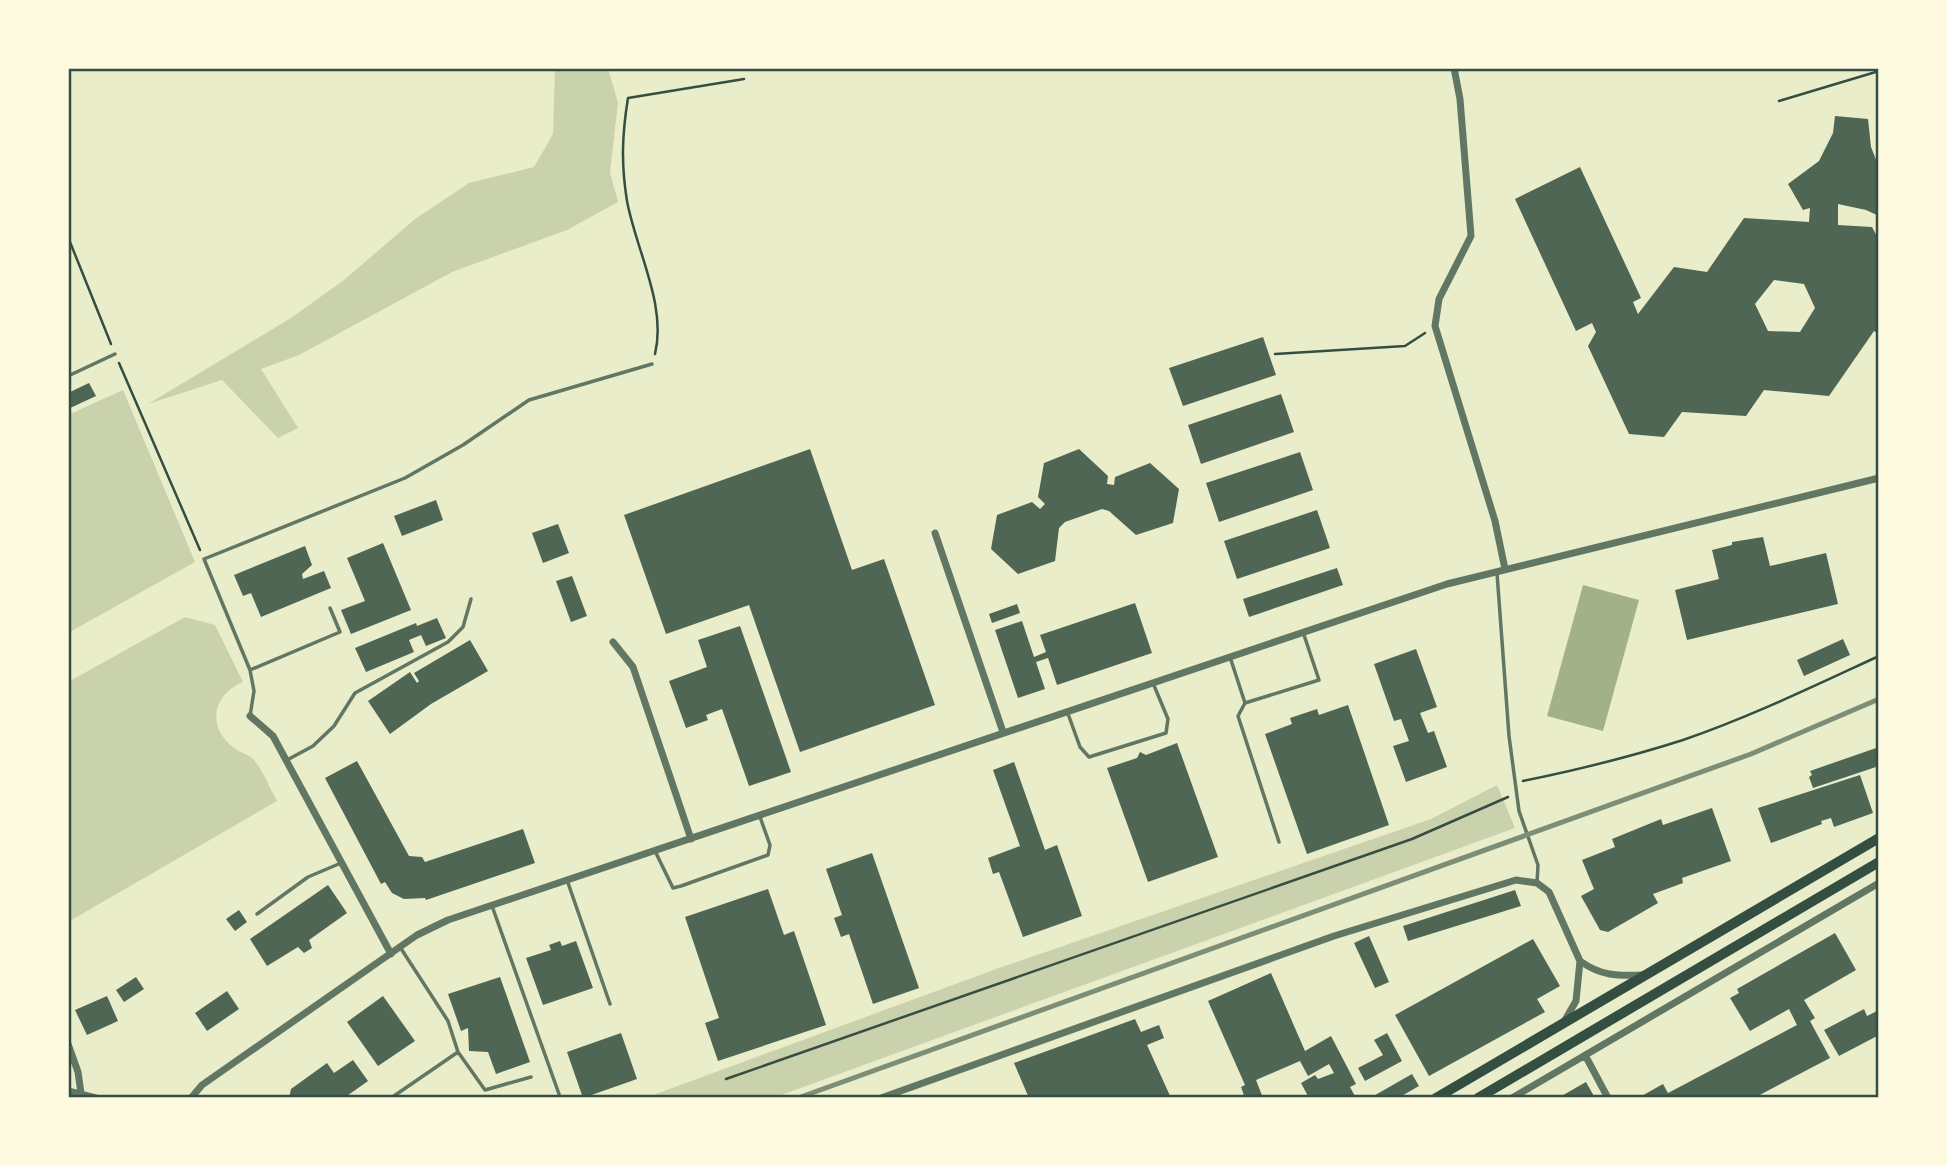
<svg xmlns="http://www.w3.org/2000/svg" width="1947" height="1166" font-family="Helvetica,sans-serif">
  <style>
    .green { fill: #cad2ad }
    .water { fill: #a3b18a }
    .building { fill: #4f6655; fill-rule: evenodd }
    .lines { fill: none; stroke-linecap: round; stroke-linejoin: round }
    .path { stroke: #344e41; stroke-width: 2.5 }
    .service { stroke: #617663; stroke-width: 3.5 }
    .minor { stroke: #617663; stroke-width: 7 }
    .secondary { stroke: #344e41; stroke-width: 10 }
    .rail { stroke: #7c8e77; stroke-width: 5 }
    .neatline { fill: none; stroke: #344e41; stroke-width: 2.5 }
  </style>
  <rect width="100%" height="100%" fill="#e9edc9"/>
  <path class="green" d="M555,68H608L618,103L610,172L618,202L567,230L452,272L299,355L261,369L298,428L278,438L222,380L148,404L291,318L344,280L415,219L469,183L534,167L553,134Z
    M123,390L195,562L68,633V415Z
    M185,617L215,625L243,682C210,696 207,730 237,750C241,753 248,754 252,758C262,768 270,789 277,801L68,922V682Z
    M1497,785L1515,828L773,1098H645L999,968L1431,819Z"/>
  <path class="water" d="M1583,585L1639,600L1603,731L1547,716Z"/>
  <path class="building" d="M1835,116L1868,119L1871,147L1879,167V216L1866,210L1838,204V225L1872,227L1879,240V334L1874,331L1829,396L1764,390L1746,416L1682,412L1664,437L1629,434L1588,346L1596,332L1592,323L1576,331L1515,199L1580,167L1641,298L1633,302L1638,314L1674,267L1707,272L1744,218L1809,222L1810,208L1803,210L1788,184L1819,161L1833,133ZM1774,280L1804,284L1815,308L1800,332L1768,331L1755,304Z
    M1263,337L1276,375L1183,406L1169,368Z
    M89,383L96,396L68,409V393Z
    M1281,394L1294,432L1201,464L1188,425Z
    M810,449L852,570L884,559L935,705L800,752L749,605L666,634L624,515Z
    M1079,449L1108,476L1107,484L1114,485L1115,477L1150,463L1179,489L1173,523L1136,535L1109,511L1102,509L1065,522L1059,528L1055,561L1018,574L991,549L997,515L1032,502L1040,509L1045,504L1038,497L1044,463Z
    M1300,452L1313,490L1219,522L1206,483Z
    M436,500L443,520L402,536L394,516Z
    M1317,510L1330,548L1237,579L1224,541Z
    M558,524L569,553L543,563L532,533Z
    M1763,537L1770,566L1826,553L1838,604L1687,640L1675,590L1719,579L1712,550L1732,545V542Z
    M383,543L411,610L351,634L341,610L365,601L347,558Z
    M305,546L312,565L302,574L303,579L324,571L331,588L261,617L251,593L243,596L234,575Z
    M1337,568L1343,585L1249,617L1243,599Z
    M572,576L587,616L571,622L556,581Z
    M1135,603L1152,653L1057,685L1048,658L1036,662L1045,689L1018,698L995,630L1022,621L1034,657L1046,652L1040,635Z
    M1017,604L1020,613L992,623L989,614Z
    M437,618L446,638L426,646L421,635L409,640L414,652L366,672L355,648L416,623L417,626Z
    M740,626L791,772L749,786L722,709L706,715L708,720L686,728L669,681L707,667L698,640Z
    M1843,639L1850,655L1804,676L1797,660Z
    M470,640L488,671L431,704L390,734L368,701L410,672L417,683L419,681L414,673Z
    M1416,649L1437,707L1420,713L1428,733L1434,731L1447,767L1406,782L1393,746L1409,741L1401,719L1394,721L1374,664Z
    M1348,705L1389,825L1307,854L1265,734L1292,724L1290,718L1317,709L1319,715Z
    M1177,743L1218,857L1148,882L1107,768L1137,758L1140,752L1146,755Z
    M1879,747V766L1813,788L1809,777L1812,775L1810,771Z
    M357,761L409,856L422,857L425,862L523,829L535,863L426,900L425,898L404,899L392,893L385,882L381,884L325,778Z
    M1014,762L1045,850L1057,845L1082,916L1023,937L999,872L993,874L988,858L1020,846L993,770Z
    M1860,775L1873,813L1834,827L1831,818L1821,821L1822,824L1771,843L1758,808Z
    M1712,808L1731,861L1682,878L1683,883L1653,894L1658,903L1608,932L1600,930L1581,896L1594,889L1582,860L1615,847L1612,839L1661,819L1663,825Z
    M872,853L919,988L873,1004L849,934L841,937L834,918L842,915L826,869Z
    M328,885L347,913L309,940L312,948L304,953L298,947L267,966L250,939Z
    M768,889L784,935L794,931L826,1025L718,1061L705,1023L719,1018L685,917Z
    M1515,890L1521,906L1408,941L1403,926Z
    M239,910L247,922L235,931L226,919Z
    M1835,933L1856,970L1804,1000L1815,1018L1810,1021L1830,1058L1754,1098H1638L1663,1084L1668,1093L1797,1025L1789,1009L1750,1031L1730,998L1739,993L1737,989Z
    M1369,936L1389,982L1375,988L1354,943Z
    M1533,939L1560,986L1537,999L1545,1012L1429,1076L1395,1015Z
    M560,941L562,946L576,941L593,988L543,1005L526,958L551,950L549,945Z
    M1271,973L1305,1051L1331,1036L1356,1084L1350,1087L1356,1098H1309L1301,1083L1315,1075L1318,1079L1334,1073L1329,1064L1308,1076L1300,1061L1256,1080L1263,1098H1245L1241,1087L1245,1085L1208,1001Z
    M136,977L144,989L124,1002L116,990Z
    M500,977L530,1062L496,1074L488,1052L469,1051L468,1028L461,1031L448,994Z
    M227,991L239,1009L207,1031L195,1013Z
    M107,996L118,1021L87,1035L75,1010Z
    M383,996L415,1041L378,1066L347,1022Z
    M1864,1009L1867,1016L1879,1010V1035L1839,1056L1824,1030Z
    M1135,1019L1141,1032L1159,1025L1164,1038L1147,1045L1171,1098H1029L1014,1063Z
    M621,1033L637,1079L583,1098L567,1052Z
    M1387,1033L1402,1061L1365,1081L1358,1068L1383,1055L1374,1040Z
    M353,1060L368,1081L344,1098H289L291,1089L327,1063L334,1073Z
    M1412,1074L1419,1086L1398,1098H1370Z
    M1586,1082L1595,1098H1558Z"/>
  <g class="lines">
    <path class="path" d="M1779,101L1879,71
      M68,237L111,344
      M655,354C667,305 636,250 627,201C621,164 622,135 628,98L744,79
      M1275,354L1405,346L1425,333
      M119,363L200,550
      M1523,781C1577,770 1630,757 1683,740C1750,717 1814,686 1879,656
      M726,1079L1412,839L1508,797"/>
    <path class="service" d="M68,376L115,354
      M1497,573L1509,736L1519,811L1538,865L1537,883
      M1230,657L1245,703L1238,716L1279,842
      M250,670L340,632L330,608
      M1245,703L1319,680L1303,632
      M1067,711L1080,747L1089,757L1166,733L1168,719L1153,683
      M250,716L254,691L250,670L204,559L405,478L463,445L529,400L652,364
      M287,760L313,746L334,726L355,693L448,642L463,627L471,599
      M655,851L673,888L681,886L768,855L770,845L760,817
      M567,880L610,1004
      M492,906L559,1094
      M257,914L308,877L341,863
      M400,947L448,1021L458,1052
      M391,1098L458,1052L485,1090L531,1077"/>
    <path class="minor" d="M1454,68L1460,99L1471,236L1439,299L1435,326L1495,521L1505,569
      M935,533L1003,732
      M613,642L633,667L691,839
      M250,716L273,736L391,954
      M1580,961C1601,976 1617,976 1642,975
      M68,1044L78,1072L81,1093
      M1585,1055L1608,1098
      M68,1091L96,1098
      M191,1098L202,1085L417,935L448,920L1447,584L1879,478
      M881,1098L1334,936L1516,880L1537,883L1549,892L1580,961L1576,1001L1565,1020
      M1512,1098L1879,883"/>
    <path class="secondary" d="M1436,1098L1879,838
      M1478,1098L1879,862"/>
    <path class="rail" d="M798,1098L1751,754L1879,699"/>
  </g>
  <rect width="1947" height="1166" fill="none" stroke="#fefae0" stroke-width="140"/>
  <rect x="70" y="70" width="1807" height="1026" class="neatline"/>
</svg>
